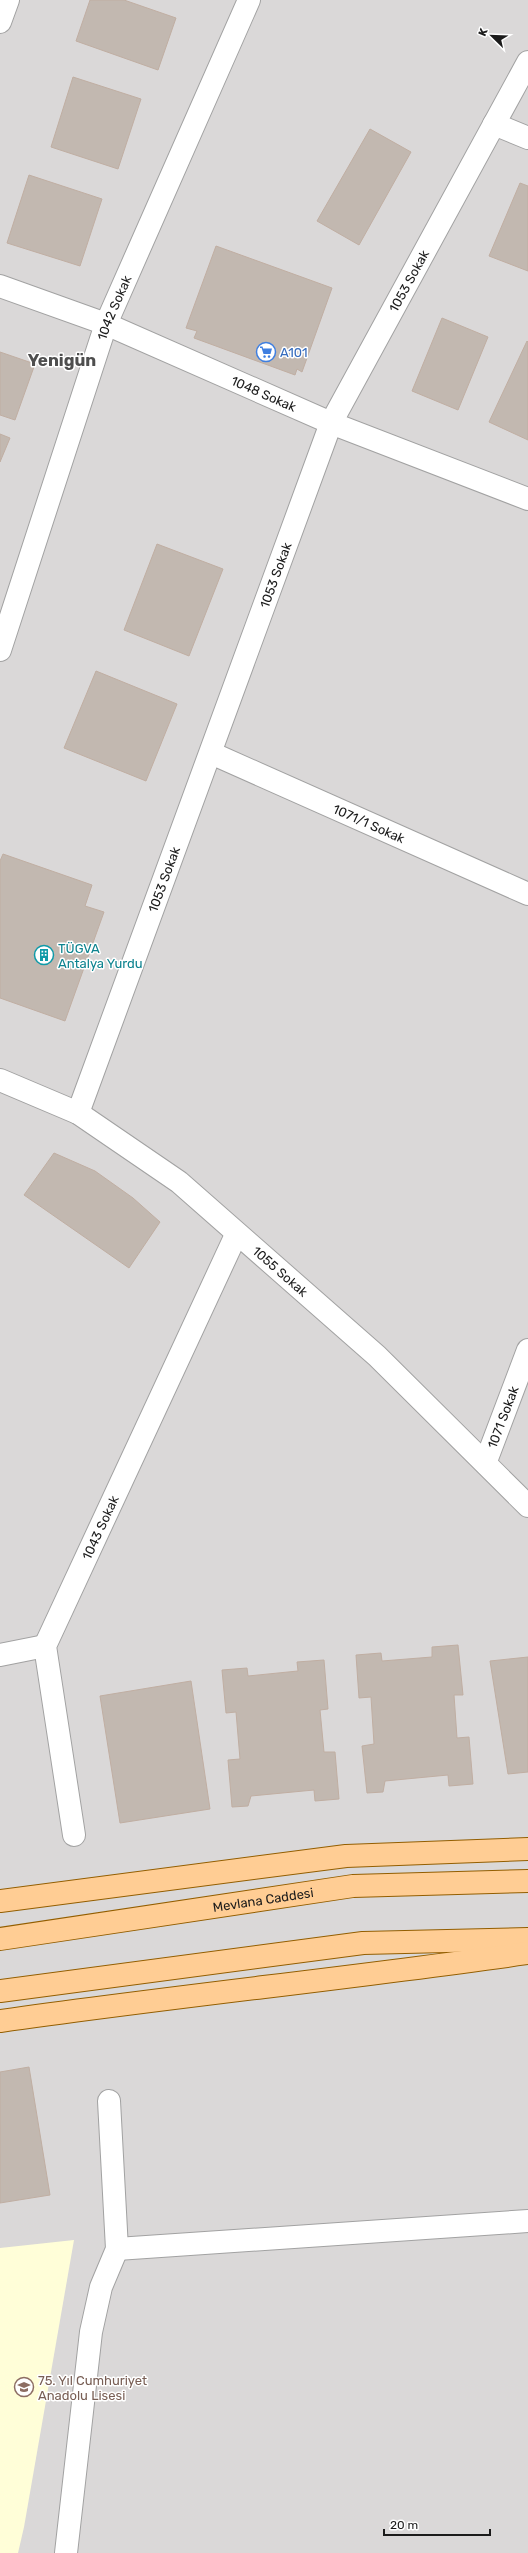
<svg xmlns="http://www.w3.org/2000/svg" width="528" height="2553" font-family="Rubik,sans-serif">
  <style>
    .residential { fill: #dad8d8 }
    .education { fill: #fffed8 }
    .building { fill: #c2b8b0; stroke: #c0aea2 }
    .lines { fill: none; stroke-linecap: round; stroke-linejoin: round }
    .minor-casing { stroke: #a2a2a2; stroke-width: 24 }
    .major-casing { stroke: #935e00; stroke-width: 24 }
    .minor { stroke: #fff; stroke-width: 22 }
    .major { stroke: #ffcd94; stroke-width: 22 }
    .labels { text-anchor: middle; stroke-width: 3; stroke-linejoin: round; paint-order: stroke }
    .street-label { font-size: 13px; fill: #1b1b1b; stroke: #fff }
    .shop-label { font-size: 13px; fill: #366cbe; stroke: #fff; text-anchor: start }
    .culture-label { font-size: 13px; fill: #0d838f; stroke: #fff; text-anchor: start }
    .education-label { font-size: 13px; fill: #785e54; stroke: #fff; text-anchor: start }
    .district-label { font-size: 17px; font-weight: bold; fill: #4e4e4e; stroke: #fff }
  </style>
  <rect width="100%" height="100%" fill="#eee9e0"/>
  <path class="residential" d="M0,0H528V2553H0Z"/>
  <path class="education" d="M74,2240L24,2527L18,2553H0V2248Z"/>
  <path class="building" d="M90,0H124L176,18L158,70L76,41Z
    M73,77L141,99L118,169L51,147Z
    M370,129L411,152L359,245L317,221Z
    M29,175L102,199L80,266L7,243Z
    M520,183L528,186V271L489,256Z
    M216,246L332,288L302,372L297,369L295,375L194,338L197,331L186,328Z
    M442,318L488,337L458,410L412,391Z
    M527,341L528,342V440L489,422Z
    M0,352L35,364L15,420L0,415Z
    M0,434L10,438L0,462Z
    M157,544L223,569L189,656L124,630Z
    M96,671L177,704L146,781L64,748Z
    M3,854L92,885L85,906L104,912L65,1021L0,998V861Z
    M54,1153L95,1171L133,1198L160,1222L129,1268L24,1195Z
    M458,1645L463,1695H454L457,1738L469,1737L473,1784L449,1786L448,1775L385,1781L383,1792L367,1793L362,1746L374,1744L371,1697L359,1698L356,1655L381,1653L382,1661L432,1657V1647Z
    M528,1657V1772L508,1774L490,1661Z
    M324,1660L328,1709L320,1710L324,1752H335L339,1799L315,1801L314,1790L251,1796L248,1806L232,1807L228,1760L240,1759L236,1712L226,1713L222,1670L247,1668L248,1676L298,1671L297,1662Z
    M191,1681L210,1809L120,1823L100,1696Z
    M29,2067L50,2195L0,2203V2072Z"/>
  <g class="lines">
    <defs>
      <g id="minor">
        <path d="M0,22L8,0"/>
        <path d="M494,124L528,138"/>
        <path id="s1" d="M0,286L106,324L331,423L528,499"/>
        <path id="s2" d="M0,650L106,324L249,0"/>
        <path id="s3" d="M211,753L528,894"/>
        <path id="s4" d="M0,1080L78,1113L179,1182L377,1356L528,1506"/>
        <path id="s5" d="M78,1113L331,423L528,62"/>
        <path id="s6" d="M486,1461L528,1350"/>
        <path d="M0,1655L45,1646"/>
        <path id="s7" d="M74,1835L45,1646L236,1235"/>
        <path d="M117,2249L528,2221"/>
        <path d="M66,2553L91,2332L101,2287L117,2249L109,2101"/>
      </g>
      <g id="major">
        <path d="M0,1901L346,1856L528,1849"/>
        <path id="s8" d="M0,1939L353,1886L528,1881"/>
        <path d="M0,1991L363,1943L528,1939"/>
        <path d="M0,2021C176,1996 352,1978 528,1953"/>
      </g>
    </defs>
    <use href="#minor" class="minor-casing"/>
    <use href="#major" class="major-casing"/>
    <use href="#minor" class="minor"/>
    <use href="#major" class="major"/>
  </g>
  <defs>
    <symbol id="supermarket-ring" viewBox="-11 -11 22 22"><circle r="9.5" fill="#fff" stroke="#3f7fe0" stroke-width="1.5"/><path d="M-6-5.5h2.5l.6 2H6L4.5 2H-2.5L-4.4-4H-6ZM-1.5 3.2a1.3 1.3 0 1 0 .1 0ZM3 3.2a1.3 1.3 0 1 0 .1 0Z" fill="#3f7fe0"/></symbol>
    <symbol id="building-ring" viewBox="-11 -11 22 22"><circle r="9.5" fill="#fff" stroke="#0f9aa8" stroke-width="1.5"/><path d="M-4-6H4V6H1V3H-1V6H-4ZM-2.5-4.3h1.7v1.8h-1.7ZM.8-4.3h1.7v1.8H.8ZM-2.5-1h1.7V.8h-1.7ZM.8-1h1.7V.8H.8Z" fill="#0f9aa8"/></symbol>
    <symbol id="school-ring" viewBox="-11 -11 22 22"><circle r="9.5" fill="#fff" stroke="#8d6e63" stroke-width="1.5"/><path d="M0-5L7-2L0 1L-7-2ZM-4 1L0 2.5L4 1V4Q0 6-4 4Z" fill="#8d6e63"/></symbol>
  </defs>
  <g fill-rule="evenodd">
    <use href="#supermarket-ring" x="255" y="341" width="22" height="22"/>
    <use href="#building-ring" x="33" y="944" width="22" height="22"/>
    <use href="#school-ring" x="13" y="2376" width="22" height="22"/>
  </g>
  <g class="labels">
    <g class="street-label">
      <text dy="5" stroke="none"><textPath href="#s5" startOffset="897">1053 Sokak</textPath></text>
      <text dy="5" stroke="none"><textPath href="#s2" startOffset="361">1042 Sokak</textPath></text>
      <text dy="5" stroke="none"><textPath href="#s1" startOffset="285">1048 Sokak</textPath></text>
      <text dy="5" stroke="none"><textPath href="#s5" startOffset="573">1053 Sokak</textPath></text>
      <text dy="5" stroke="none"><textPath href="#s3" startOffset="173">1071/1 Sokak</textPath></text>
      <text dy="5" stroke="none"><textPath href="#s5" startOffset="249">1053 Sokak</textPath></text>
      <text dy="5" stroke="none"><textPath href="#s4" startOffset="342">1055 Sokak</textPath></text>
      <text dy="5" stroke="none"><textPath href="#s6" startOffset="47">1071 Sokak</textPath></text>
      <text dy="5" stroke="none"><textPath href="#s7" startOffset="322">1043 Sokak</textPath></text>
      <text dy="5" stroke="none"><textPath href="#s8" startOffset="266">Mevlana Caddesi</textPath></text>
    </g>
    <g class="shop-label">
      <text x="280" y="357">A101</text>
    </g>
    <g class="culture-label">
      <text x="58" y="953">TÜGVA<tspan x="58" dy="15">Antalya Yurdu</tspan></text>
    </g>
    <g class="education-label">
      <text x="38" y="2385">75. Yıl Cumhuriyet<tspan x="38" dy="15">Anadolu Lisesi</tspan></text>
    </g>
    <g class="district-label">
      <text x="62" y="366">Yenigün</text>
    </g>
  </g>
  <g transform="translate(492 36) rotate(293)" stroke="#ffffff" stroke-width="3" paint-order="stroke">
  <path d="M0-3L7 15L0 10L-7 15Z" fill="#1b1b1b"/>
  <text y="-6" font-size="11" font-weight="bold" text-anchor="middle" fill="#1b1b1b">K</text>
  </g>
  <path d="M384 2529v6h106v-6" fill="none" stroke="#1b1b1b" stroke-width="2"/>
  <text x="390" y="2529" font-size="12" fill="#1b1b1b" stroke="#ffffff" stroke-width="3" paint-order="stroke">20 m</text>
</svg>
